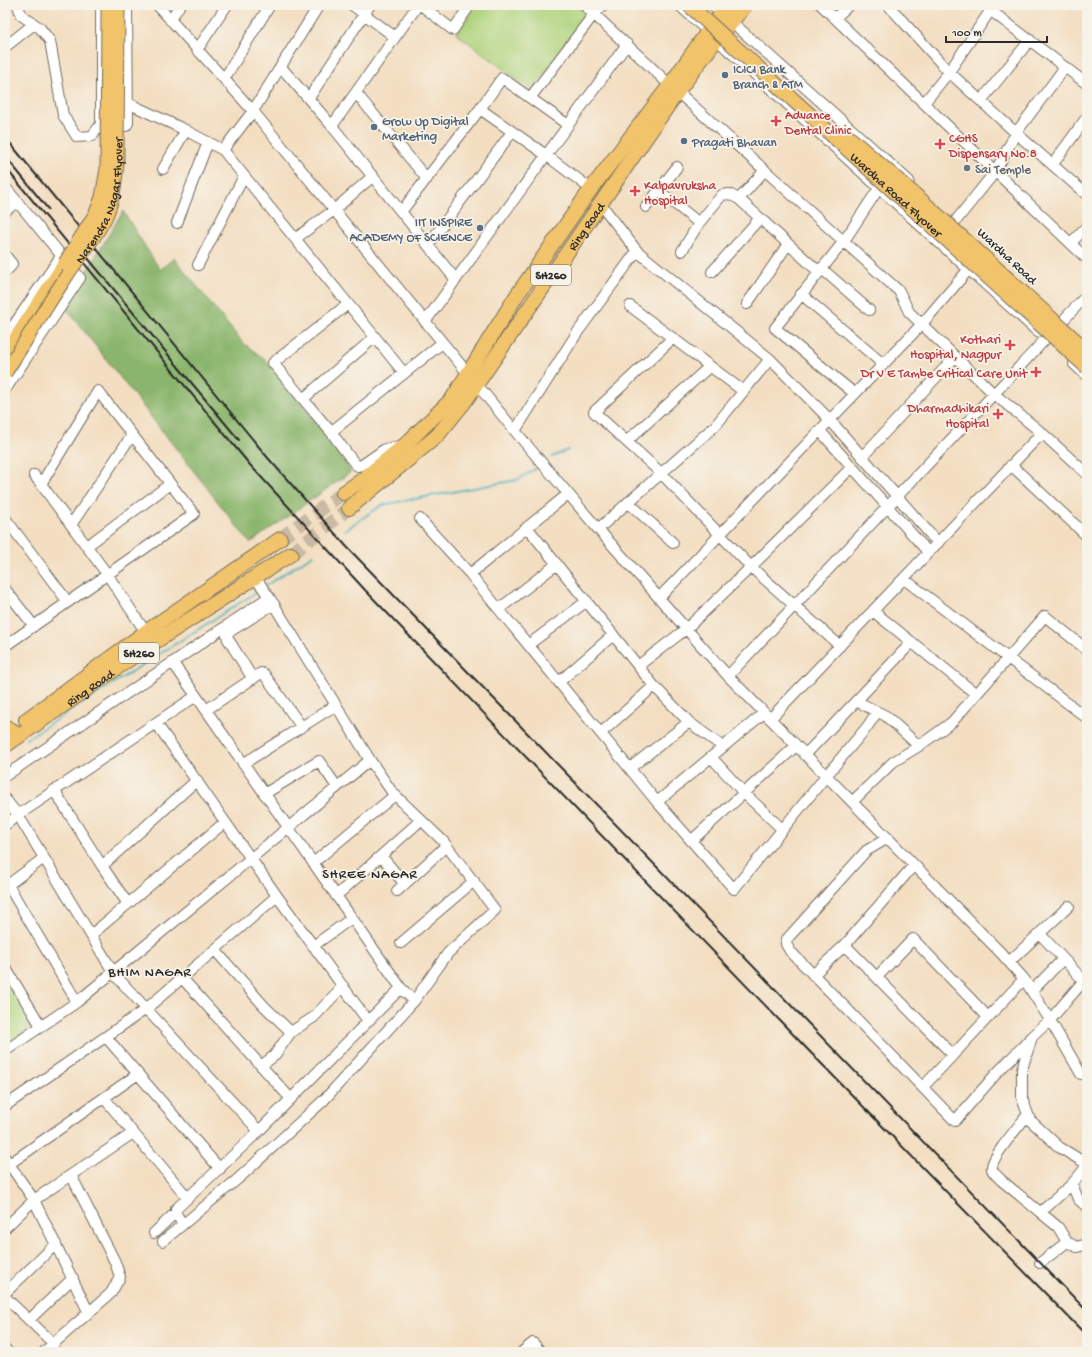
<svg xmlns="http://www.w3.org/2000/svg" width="1092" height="1357" font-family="'Gochi Hand',sans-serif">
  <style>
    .green { fill: #aed37c; stroke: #6c7f54 }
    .forest { fill: #8ab56c; stroke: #5a704c }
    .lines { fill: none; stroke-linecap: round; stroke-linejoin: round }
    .stream { stroke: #3eaeba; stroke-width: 2 }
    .highway-tunnel { stroke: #cbbaa3; stroke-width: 14; stroke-dasharray: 14 7; stroke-linecap: butt }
    .minor-casing { stroke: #716a60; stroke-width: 12 }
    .major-casing { stroke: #716a60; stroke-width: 15 }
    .highway-casing { stroke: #716a60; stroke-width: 16 }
    .minor { stroke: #fff; stroke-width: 10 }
    .major { stroke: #f1c36a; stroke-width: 13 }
    .highway { stroke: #f1c36a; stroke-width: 14 }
    .rail { stroke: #2b2b2b; stroke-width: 2 }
    .major-bridge-casing { stroke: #716a60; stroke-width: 15; stroke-linecap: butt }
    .highway-bridge-casing { stroke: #716a60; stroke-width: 16; stroke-linecap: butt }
    .major-bridge { stroke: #f1c36a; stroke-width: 13 }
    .highway-bridge { stroke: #f1c36a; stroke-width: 14 }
    .service-dot { fill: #5c6f8a; stroke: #f7f3e8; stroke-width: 1.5 }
    .health-dot { fill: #e0444e; stroke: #f7f3e8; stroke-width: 1.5 }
    .worship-dot { fill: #6b7280; stroke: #f7f3e8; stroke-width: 1.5 }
    .labels { text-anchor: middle; stroke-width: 3.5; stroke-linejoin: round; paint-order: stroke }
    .shield { fill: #f7f3e8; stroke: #686764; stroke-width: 1 }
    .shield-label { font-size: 12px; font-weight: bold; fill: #2b2b2b }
    .service-label { font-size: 13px; fill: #4e5e75; stroke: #f7f3e8; text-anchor: start }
    .health-label { font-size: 13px; fill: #be3a42; stroke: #f7f3e8; text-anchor: start }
    .worship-label { font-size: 13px; fill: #5b616d; stroke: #f7f3e8; text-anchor: start }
    .street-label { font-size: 13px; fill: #2b2b2b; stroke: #f7f3e8 }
    .neighbourhood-label { font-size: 14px; letter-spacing: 1px; fill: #2b2b2b; stroke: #f7f3e8 }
  </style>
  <rect width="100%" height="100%" fill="#f7f3e8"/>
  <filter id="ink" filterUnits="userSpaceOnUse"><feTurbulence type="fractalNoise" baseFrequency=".025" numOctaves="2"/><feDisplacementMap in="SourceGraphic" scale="8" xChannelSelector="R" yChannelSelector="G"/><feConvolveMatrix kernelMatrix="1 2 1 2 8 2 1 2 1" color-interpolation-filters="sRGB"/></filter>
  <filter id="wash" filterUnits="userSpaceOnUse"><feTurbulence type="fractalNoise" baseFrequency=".012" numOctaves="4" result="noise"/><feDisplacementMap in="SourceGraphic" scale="16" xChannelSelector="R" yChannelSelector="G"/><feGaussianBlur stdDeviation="0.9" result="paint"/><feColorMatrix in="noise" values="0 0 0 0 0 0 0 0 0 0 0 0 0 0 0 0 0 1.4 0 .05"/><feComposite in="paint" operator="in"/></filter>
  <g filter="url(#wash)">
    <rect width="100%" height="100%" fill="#f3dec1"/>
    <path class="green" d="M478,5H578L589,15L532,90L456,33Z
      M5,976L35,1024L5,1045Z"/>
    <path class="forest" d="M123,211L160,270L174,258L242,342L267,361L328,438L351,472L250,543L65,307Z"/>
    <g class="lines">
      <path class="stream" d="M552,457L568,450
        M345,530L382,505L517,480L537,468
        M265,586L313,555
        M26,739L260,590"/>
    </g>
  </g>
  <g filter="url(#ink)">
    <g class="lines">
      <path class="highway-tunnel" d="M280,539L343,493
        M291,554L349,508"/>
      <defs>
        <path id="minor" d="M18,5L21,15L40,28L50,41L63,115L77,137L92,136L101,124V5
          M158,5V6L253,111L223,150L375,337
          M319,5L253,111L515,431L598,529L728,676L1001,953L1024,979L1050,1020L1081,1074
          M352,5L395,37
          M421,5L453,30L470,5
          M584,5L670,85L899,291L909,312L994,394L1042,433L1087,474
          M679,5L934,238L1038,332
          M713,5L909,181
          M821,5L1087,259
          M888,5L949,72L1016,133L1087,195
          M986,5L990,10L1087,84
          M835,18L849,5
          M170,20L180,5
          M5,47L34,24
          M197,50L227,5
          M281,67L332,126L418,5
          M224,79L270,5
          M356,93L427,179
          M309,98L370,5
          M530,98L594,14L603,5
          M981,101L1030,40
          M128,103L181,128L223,150
          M924,103L949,72L994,5
          M480,109L502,78L568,125
          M332,126L456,280
          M112,127L126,126L128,123L127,5
          M1053,164L1087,117
          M163,169L186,130
          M5,187L80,278L5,390
          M659,191L699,223
          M739,199L765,170
          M600,203L637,251L770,359L830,420L938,543
          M646,207L677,167
          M5,211L17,202
          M401,212L480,109L546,155L591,189
          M177,223L208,142
          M954,223L995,172L1016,133L1065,67
          M295,239L334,210L373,176
          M1071,243L1087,226
          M428,245L512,132
          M682,251L699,223L722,195L729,194L739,199L819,272
          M5,255L12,264L11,266L5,272
          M198,265L244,176
          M821,268L869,310
          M712,272L760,218
          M801,294L883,364
          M747,304L788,244
          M630,306L743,391
          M425,322L627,44
          M5,338L61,256
          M673,338L594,412L661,473L751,567L840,646
          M1074,364L1087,376
          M855,394L775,328L844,241L879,188
          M303,399L273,363L348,304
          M515,431L577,333L637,251
          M820,431L928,552
          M331,432L303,399L375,337L404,373
          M627,441L710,366
          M404,445L385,449L362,465L358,466L355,464L331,432L442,343
          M862,457L955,357
          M1011,465L1087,536
          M41,484L107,574L143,628L147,631
          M628,502L673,543
          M5,518L68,602
          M420,519L470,574L657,802L734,889L826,776L867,727L877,712
          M71,525L132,435
          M527,527L654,686L689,722L723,747
          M598,529L715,426L770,359
          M87,546L170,484
          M470,574L568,494
          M904,579L1087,718
          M5,589L34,626
          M659,598L922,324L969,269
          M499,609L557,564
          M873,611L976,694
          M528,645L587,601
          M5,646L194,514L98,391L41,484L34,475
          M173,663L401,988L414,1001L448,953L495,910L443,841L392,792L370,760L269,597L260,584L254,579
          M638,666L686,629L751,567L852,467
          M728,676L1087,295
          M253,679L228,639L227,635L229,632L274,604
          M559,682L613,635
          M856,701L886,716L919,746
          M206,710L261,673L264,674L301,726
          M770,719L1042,433
          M156,723L277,896L368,1021
          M601,733L654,686
          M805,755L912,642
          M711,757L744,793L782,829
          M243,764L336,705
          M630,768L689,722
          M5,776L269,597
          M54,790L102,866L197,780
          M264,794L319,761L337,787
          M5,799L18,815L115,975L259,1131
          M657,802L764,713
          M852,802L893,762L919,746L952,722L1045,616L1087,650
          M5,825L18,815L196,696
          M888,838L866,851L787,939L786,944L790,951L847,1009L955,1121L995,1075L1032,1037
          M691,841L796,746
          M381,856L405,884
          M313,863L395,795
          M102,866L128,904
          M8,885L77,1002
          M5,887L44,858
          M397,891L446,846
          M336,896L421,820
          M1040,934L1084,981
          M91,935L225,822
          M401,943L474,881
          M845,945L953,1055
          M313,946L352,918
          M215,950L264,1006L291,1032L274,1056L261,1066
          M1009,962L1069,906
          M5,967L41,1026
          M813,975L845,945L914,865
          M877,977L913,939L988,1017
          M1087,977L1050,1020L1032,1037L1022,1069V1098L1030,1120L1059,1147L1087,1164
          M182,978L291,1099
          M1032,991L1063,959
          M291,1032L314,1017L343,986
          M106,1037L220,1169
          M5,1051L77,1002L370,760
          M923,1087L1024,979
          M104,1098L188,1198
          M5,1106L146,1009L277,896
          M1028,1114C1021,1124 992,1156 992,1167C991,1172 998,1176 1001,1180L1058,1227L1067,1242
          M5,1158L34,1200L89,1313
          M1087,1166L1072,1184L1078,1199L1087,1207
          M5,1167L138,1074
          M1041,1212L1072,1184
          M183,1224L176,1214V1209L259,1131L401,988
          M5,1228L34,1200L133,1133
          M154,1233L175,1213
          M163,1241L239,1178L324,1100L414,1001
          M1040,1263L1067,1242L1077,1247L1087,1244
          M5,1293L56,1244
          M5,1297L54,1344
          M29,1320L73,1278
          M5,1349L8,1352
          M44,1352L111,1293L120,1277L115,1262L71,1175
          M522,1352L533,1343L541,1352"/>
        <path id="major" d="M722,13L730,5
          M732,22L746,5
          M5,354L63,266
          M5,726L13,730"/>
        <g id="highway">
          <path d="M343,493L362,480L406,444L452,399L517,295L591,189L670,85L708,31L722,13"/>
          <path id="s1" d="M349,508L437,436L463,404L678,91L716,40L732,22"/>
          <path d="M26,720L147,631L280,539"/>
          <path id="s2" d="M5,746L144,649L291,554"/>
        </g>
      </defs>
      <use href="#minor" class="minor-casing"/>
      <use href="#major" class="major-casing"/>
      <use href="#highway" class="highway-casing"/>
      <use href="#minor" class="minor"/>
      <use href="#major" class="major"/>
      <use href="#highway" class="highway"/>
      <path class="rail" d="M692,5L942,227L1087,359
        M5,137L268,458L347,547L1087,1311
        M5,156L48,209
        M5,167L250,465L366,591L812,1054L1087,1336
        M87,257L239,440"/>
      <defs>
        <g id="major-bridge">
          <path d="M65,263L96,213L102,197L107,169L108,5"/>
          <path id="s3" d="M5,373C25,342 44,310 64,280C77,259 96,238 106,216C114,198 116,178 117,159L118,5"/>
        </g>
        <g id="highway-bridge">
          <path id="s4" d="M689,5L1087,367"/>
          <path d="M846,135L923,202L1087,351"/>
        </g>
      </defs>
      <use href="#major-bridge" class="major-bridge-casing"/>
      <use href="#highway-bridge" class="highway-bridge-casing"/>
      <use href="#major-bridge" class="major-bridge"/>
      <use href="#highway-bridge" class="highway-bridge"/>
    </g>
  </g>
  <g class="service-dot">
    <circle cx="725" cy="75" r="4"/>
    <circle cx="374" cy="127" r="4"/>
    <circle cx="684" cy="141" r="4"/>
    <circle cx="480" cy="228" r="4"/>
  </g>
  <g class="health-dot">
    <path d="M774 115h4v4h4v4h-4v4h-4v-4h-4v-4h4z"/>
    <path d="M938 138h4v4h4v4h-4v4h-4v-4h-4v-4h4z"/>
    <path d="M633 185h4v4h4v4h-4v4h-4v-4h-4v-4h4z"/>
    <path d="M1008 339h4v4h4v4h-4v4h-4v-4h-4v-4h4z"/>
    <path d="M1034 366h4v4h4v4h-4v4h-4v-4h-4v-4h4z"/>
    <path d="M996 408h4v4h4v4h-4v4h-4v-4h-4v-4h4z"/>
  </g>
  <circle class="worship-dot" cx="967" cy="168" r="4"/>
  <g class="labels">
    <g class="shield">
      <rect x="531" y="265" width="40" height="20" rx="3"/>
      <rect x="119" y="643" width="40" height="20" rx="3"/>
    </g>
    <g class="shield-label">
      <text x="551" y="279">SH260</text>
      <text x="139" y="657">SH260</text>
    </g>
    <g class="service-label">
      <text x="733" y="73">ICICI Bank<tspan x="733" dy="15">Branch &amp; ATM</tspan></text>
      <text x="382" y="125">Grow Up Digital<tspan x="382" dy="15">Marketing</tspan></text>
      <text x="692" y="146">Pragati Bhavan</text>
      <text x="472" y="226" text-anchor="end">IIT INSPIRE<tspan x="472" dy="15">ACADEMY OF SCIENCE</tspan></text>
    </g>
    <g class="health-label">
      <text x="785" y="119">Advance<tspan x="785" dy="15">Dental Clinic</tspan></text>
      <text x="949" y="142">CGHS<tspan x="949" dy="15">Dispensary No.8</tspan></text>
      <text x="644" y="189">Kalpavruksha<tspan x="644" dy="15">Hospital</tspan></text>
      <text x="1001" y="343" text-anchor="end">Kothari<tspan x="1001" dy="15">Hospital, Nagpur</tspan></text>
      <text x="1027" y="377" text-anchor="end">Dr V E Tambe Critical Care Unit</text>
      <text x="989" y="412" text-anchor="end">Dharmadhikari<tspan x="989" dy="15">Hospital</tspan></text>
    </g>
    <g class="worship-label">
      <text x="975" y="173">Sai Temple</text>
    </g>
    <g class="street-label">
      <text dy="5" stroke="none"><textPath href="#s4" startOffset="281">Wardha Road Flyover</textPath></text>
      <text dy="5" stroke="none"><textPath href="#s3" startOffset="200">Narendra Nagar Flyover</textPath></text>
      <text dy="5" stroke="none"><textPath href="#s1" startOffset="371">Ring Road</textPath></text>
      <text transform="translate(1008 255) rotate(43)" y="5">Wardha Road</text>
      <text dy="5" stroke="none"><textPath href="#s2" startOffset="103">Ring Road</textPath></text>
    </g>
    <g class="neighbourhood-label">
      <text x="370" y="878">SHREE NAGAR</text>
      <text x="150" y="976">BHIM NAGAR</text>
    </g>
  </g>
  <rect width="1092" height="1357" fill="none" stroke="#f7f3e8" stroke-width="20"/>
  <path d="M946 36v6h101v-6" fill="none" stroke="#2b2b2b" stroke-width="2"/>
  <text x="952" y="36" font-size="12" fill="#2b2b2b" stroke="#f7f3e8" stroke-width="3" paint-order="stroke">100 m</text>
</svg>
